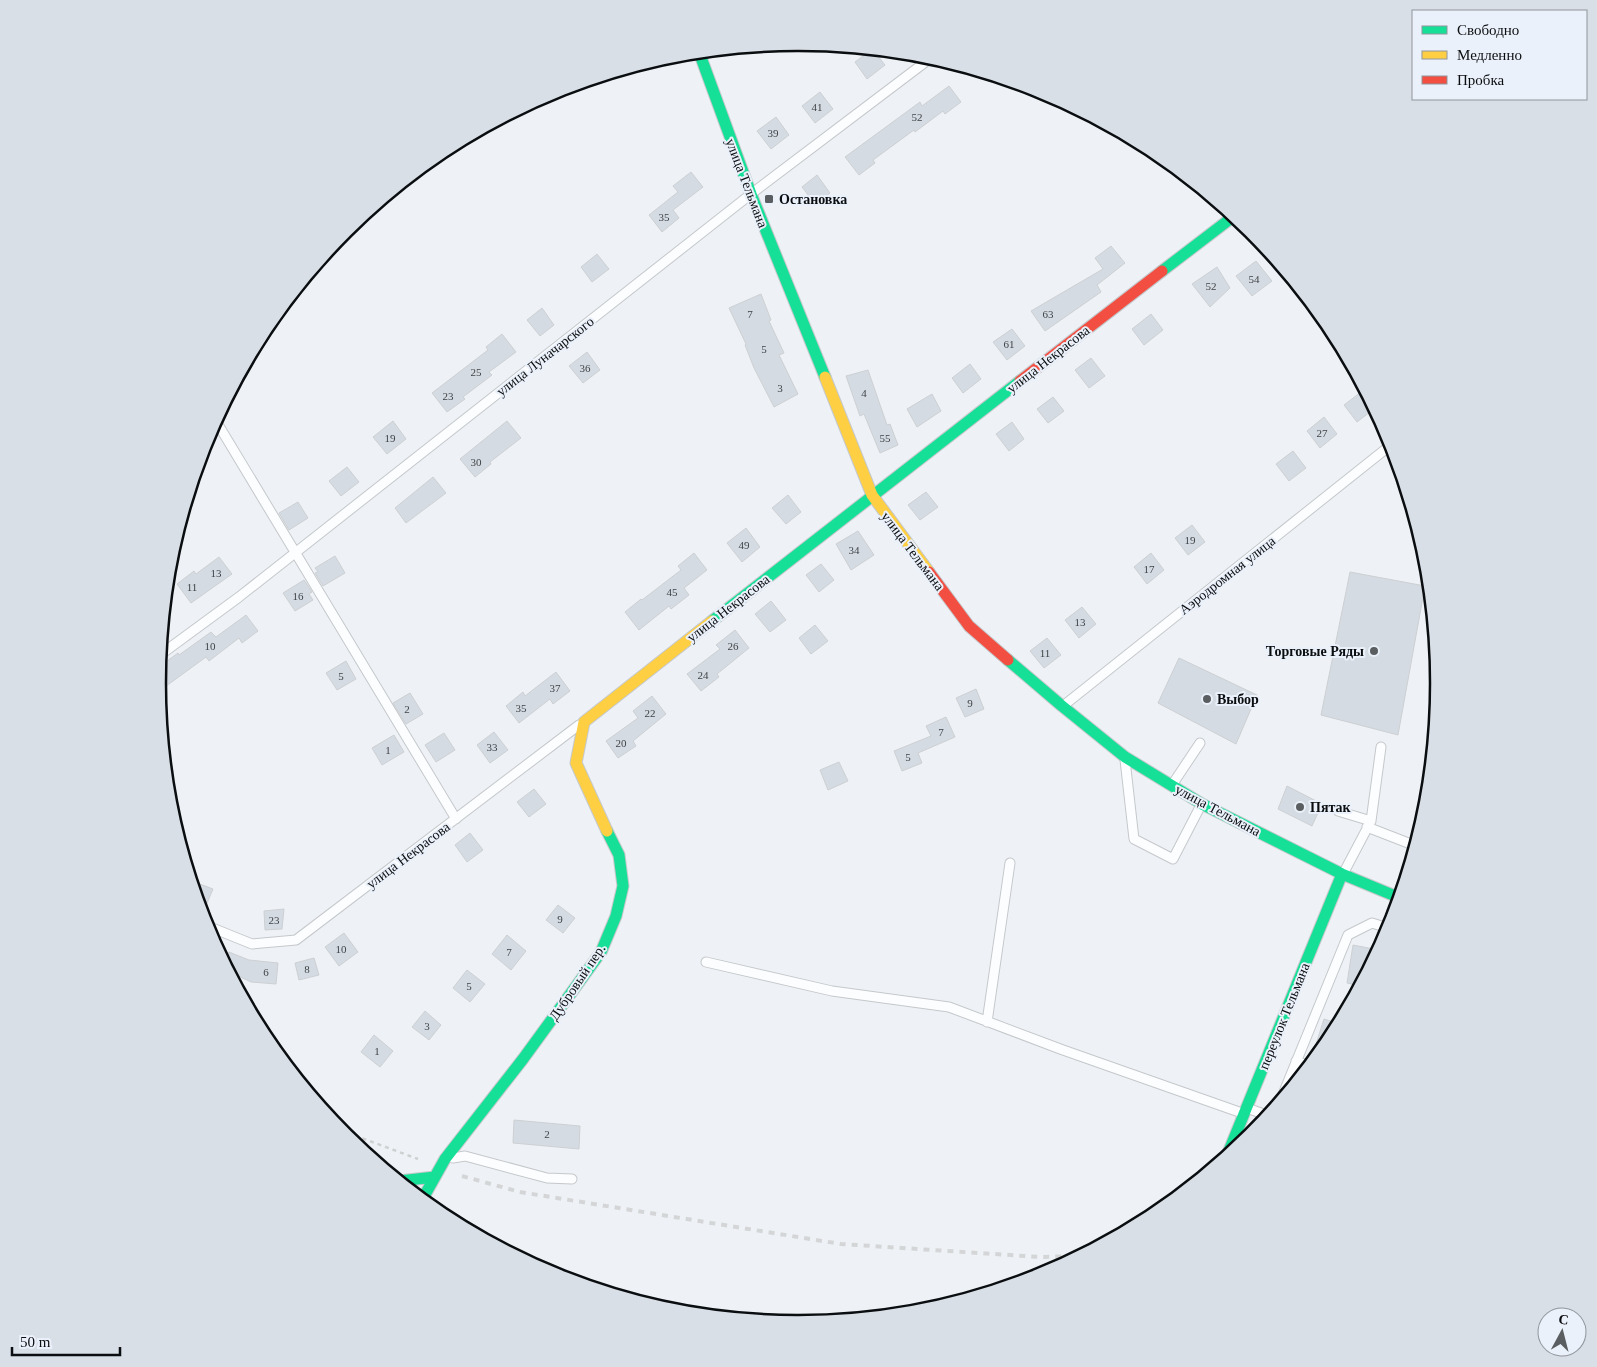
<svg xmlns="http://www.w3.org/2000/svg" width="1597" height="1367" font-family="'Times New Roman',serif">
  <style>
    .building { fill: #d4dbe2; stroke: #cdd0d3 }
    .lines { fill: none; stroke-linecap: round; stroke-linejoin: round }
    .lane-casing { stroke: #c5c8cb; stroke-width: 11 }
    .fast-casing { stroke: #c5c8cb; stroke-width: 13 }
    .slow-casing { stroke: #c5c8cb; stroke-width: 13 }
    .jam-casing { stroke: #c5c8cb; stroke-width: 13 }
    .path { stroke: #cfd0d1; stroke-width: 2.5; stroke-dasharray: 4 4; stroke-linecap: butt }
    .lane { stroke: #fcfdfe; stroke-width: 9 }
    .fast { stroke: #16e098; stroke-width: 11 }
    .slow { stroke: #ffcf43; stroke-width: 11 }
    .jam { stroke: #f24e42; stroke-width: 11 }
    .rail { stroke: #d4d5d7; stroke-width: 4; stroke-dasharray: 6 6; stroke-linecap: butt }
    .poi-dot { fill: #5a5e60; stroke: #ebf1fa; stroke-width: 2 }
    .labels { text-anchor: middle; stroke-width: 4; stroke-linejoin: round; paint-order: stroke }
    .number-label { font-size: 11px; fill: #404448 }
    .street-label { font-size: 14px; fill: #0b0e10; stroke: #ebf1fa }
    .poi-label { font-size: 14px; font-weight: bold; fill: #0b0e10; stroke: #ebf1fa; text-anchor: start }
    .rim { fill: none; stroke: #0b0e10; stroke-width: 2.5 }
  </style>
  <rect width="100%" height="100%" fill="#eef2f6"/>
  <path class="building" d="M871,50H873L885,65L867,79L855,62Z
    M949,86L961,102L945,114L943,111L915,132L914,130L873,160L875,163L859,175L845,157L920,102L922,106Z
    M820,92L833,109L815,123L802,106Z
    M776,117L789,135L771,149L757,131Z
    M691,172L703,187L673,210L679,218L662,232L649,215L678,192L673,186Z
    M817,175L830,193L815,204L802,187Z
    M1111,246L1125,263L1097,285L1101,292L1045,331L1031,311L1103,269L1095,258Z
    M597,254L609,269L592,282L581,267Z
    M1256,261L1272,281L1252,296L1236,276Z
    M1217,267L1230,288L1210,307L1192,284Z
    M761,294L771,320L769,321L784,353L779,355L798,394L774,407L754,368L745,345L746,344L729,308Z
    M542,308L554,325L540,336L527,320Z
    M1151,314L1163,330L1144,345L1132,329Z
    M1012,329L1025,346L1007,360L993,342Z
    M502,334L516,352L489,372L492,375L463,397L465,399L447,412L432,393L488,350L486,347Z
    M587,352L600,370L583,383L569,366Z
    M1091,358L1105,376L1089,388L1075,370Z
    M970,364L981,379L963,393L952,378Z
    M868,370L887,425L890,424L898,445L880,453L864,414L860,416L846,376Z
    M1361,392L1374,409L1357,422L1344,405Z
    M932,394L941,411L917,427L907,409Z
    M1053,397L1064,411L1048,423L1037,409Z
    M1324,417L1337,434L1320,448L1307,431Z
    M393,421L406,439L387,454L373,437Z
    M507,421L521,438L490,462L491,464L475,477L460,459Z
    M1012,422L1024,439L1009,451L996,434Z
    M1293,451L1306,468L1289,481L1276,464Z
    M347,467L359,482L341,496L329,481Z
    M433,477L446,493L406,523L395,508Z
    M926,492L938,507L920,520L908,505Z
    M788,495L801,512L786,524L772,508Z
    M298,502L308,518L289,530L279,513Z
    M1192,525L1205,542L1188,555L1175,538Z
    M746,528L760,547L742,562L727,543Z
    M858,531L874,555L851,570L836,544Z
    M694,553L707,570L684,588L689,595L671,609L669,606L639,630L625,612L641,599L642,600L681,570L678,566Z
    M1151,553L1164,570L1147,584L1134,567Z
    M335,556L345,573L323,586L315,573L318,572L315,568Z
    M219,557L232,574L191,603L177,584L194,571L196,574Z
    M821,564L834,580L819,592L806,575Z
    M1350,572L1425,586L1398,735L1321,715Z
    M304,580L312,592L309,594L313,600L295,611L283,593Z
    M771,601L786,620L770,632L755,614Z
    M1082,607L1096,624L1079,638L1065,620Z
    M246,615L258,631L242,643L239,638L209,661L206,657L158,692V683L159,667L178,653L179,655L211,632L216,637Z
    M815,625L828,641L811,654L799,638Z
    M735,630L749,648L717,674L719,677L701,691L687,674L720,649L716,645Z
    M1047,638L1061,655L1044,668L1030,651Z
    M1179,658L1257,695L1236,744L1158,703Z
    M346,661L356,679L337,690L326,673Z
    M556,672L570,691L553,704L550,699L519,723L506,706L523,692L525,696Z
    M976,689L984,709L965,717L956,698Z
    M410,693L423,714L406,724L393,703Z
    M652,696L666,714L633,741L636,746L618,758L606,741L638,718L633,711Z
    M946,717L955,737L918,753L922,763L902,771L894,751L931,736L926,726Z
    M494,732L508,750L490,763L477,745Z
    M444,733L455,750L436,762L425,745Z
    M394,735L404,752L382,765L372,748Z
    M839,762L848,781L828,790L820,770Z
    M1287,786L1322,804L1312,826L1278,809Z
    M534,789L546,804L529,817L517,802Z
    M470,833L483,850L467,862L455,845Z
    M192,881L213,889L202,915L197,899Z
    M558,905L575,918L563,933L546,920Z
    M284,909L282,929L265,930L264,911Z
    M344,933L358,952L339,966L325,947Z
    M507,935L526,951L511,970L492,954Z
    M1353,945L1379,950L1360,986L1347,983Z
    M229,952L249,960L278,963L276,984L251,982L230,972L225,963Z
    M314,958L319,975L299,980L295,963Z
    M467,970L485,984L470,1002L453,988Z
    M425,1011L441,1025L429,1040L412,1027Z
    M1324,1019L1340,1024L1331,1040L1314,1061L1311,1060Z
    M374,1035L393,1051L380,1067L361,1052Z
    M514,1120L580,1126L579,1149L513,1143Z"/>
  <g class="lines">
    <defs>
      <path id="lane" d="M216,421L456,819
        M160,655L239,597L751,194L932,57
        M1063,706L1392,444
        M1125,760L1134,839L1173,859L1201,805
        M1172,785L1200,743
        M1338,811L1371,821
        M1367,827L1416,846
        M1343,874L1371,821L1381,747
        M205,925L252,944L296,940L579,725
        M706,962L832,991L949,1007L1063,1050L1242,1113
        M987,1022L1010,863
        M1296,1061L1310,1066
        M1279,1104L1348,935L1372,923L1391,929
        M1247,1108L1269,1116
        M453,1158L465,1156L547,1178L572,1179"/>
      <path id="fast" d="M699,52L751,194L825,377
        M1162,271L1234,216
        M712,621L1020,381
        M1008,660L1062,706L1125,757L1202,804L1342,874L1400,898
        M1226,1158L1342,874
        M399,1181L435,1177
        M422,1200L445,1159L523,1059L601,952L616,916L623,886L619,855L607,831"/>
      <path id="slow" d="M825,377L872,495L929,572
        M607,831L576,763L584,722L712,621"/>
      <path id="jam" d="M1020,381L1162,271
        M929,572L969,626L1008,660"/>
    </defs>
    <use href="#lane" class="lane-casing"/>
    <use href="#fast" class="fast-casing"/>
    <use href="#slow" class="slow-casing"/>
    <use href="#jam" class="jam-casing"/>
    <path class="path" d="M340,1130L418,1159"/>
    <use href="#lane" class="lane"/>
    <use href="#fast" class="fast"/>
    <use href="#slow" class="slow"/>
    <use href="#jam" class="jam"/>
    <path class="rail" d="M462,1176L520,1192L841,1244L1040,1257L1080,1256"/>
  </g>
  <g class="poi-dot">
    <rect x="764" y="194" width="10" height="10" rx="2.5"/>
    <circle cx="1374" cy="651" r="5"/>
    <circle cx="1207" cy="699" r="5"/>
    <circle cx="1300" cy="807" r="5"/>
  </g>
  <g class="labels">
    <g class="number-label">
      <text x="817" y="111">41</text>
      <text x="917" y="121">52</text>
      <text x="773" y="137">39</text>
      <text x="664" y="221">35</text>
      <text x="1254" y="283">54</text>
      <text x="1211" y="290">52</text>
      <text x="750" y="318">7</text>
      <text x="1048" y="318">63</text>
      <text x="1009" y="348">61</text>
      <text x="764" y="353">5</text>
      <text x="585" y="372">36</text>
      <text x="476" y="376">25</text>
      <text x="780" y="392">3</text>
      <text x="864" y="397">4</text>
      <text x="448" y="400">23</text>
      <text x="1322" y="437">27</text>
      <text x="390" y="442">19</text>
      <text x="885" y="442">55</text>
      <text x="476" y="466">30</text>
      <text x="1190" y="544">19</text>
      <text x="744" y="549">49</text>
      <text x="854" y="554">34</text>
      <text x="1149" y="573">17</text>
      <text x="216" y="577">13</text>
      <text x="192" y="591">11</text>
      <text x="672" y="596">45</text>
      <text x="298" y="600">16</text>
      <text x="1080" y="626">13</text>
      <text x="210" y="650">10</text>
      <text x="733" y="650">26</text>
      <text x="1045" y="657">11</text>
      <text x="703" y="679">24</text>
      <text x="341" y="680">5</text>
      <text x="555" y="692">37</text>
      <text x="970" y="707">9</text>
      <text x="521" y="712">35</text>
      <text x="407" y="713">2</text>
      <text x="650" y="717">22</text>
      <text x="941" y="736">7</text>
      <text x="621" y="747">20</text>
      <text x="492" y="751">33</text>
      <text x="388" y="754">1</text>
      <text x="908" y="761">5</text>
      <text x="560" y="923">9</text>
      <text x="274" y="924">23</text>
      <text x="341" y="953">10</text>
      <text x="509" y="956">7</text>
      <text x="307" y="973">8</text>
      <text x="266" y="976">6</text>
      <text x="469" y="990">5</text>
      <text x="427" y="1030">3</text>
      <text x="377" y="1055">1</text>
      <text x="547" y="1138">2</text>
    </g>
    <g class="street-label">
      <text transform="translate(747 183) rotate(69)" y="5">улица Тельмана</text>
      <text transform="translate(545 356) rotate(-38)" y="5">улица Луначарского</text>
      <text transform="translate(1048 359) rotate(-38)" y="5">улица Некрасова</text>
      <text transform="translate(913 551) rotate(53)" y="5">улица Тельмана</text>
      <text transform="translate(1227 575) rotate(-38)" y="5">Аэродромная улица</text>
      <text transform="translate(728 608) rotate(-38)" y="5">улица Некрасова</text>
      <text transform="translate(1218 810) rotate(28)" y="5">улица Тельмана</text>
      <text transform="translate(408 855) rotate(-37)" y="5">улица Некрасова</text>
      <text transform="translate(577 982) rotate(-56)" y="5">Дубровый пер.</text>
      <text transform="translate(1284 1016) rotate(-68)" y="5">переулок Тельмана</text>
    </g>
    <g class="poi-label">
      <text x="779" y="204">Остановка</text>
      <text x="1364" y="656" text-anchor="end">Торговые Ряды</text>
      <text x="1217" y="704">Выбор</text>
      <text x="1310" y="812">Пятак</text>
    </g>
  </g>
  <path d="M0 0H1597V1367H0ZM166 683a632 632 0 1 1 1264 0a632 632 0 1 1-1264 0Z" fill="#d9dfe7" fill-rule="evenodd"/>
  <path class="rim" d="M166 683a632 632 0 1 1 1264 0a632 632 0 1 1-1264 0Z"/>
  <rect x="1412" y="10" width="175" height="90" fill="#ebf1fa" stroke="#91969c"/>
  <rect x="1422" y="26" width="25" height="8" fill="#16e098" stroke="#91969c"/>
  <text x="1457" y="35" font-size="15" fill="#0b0e10">Свободно</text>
  <rect x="1422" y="51" width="25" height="8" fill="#ffcf43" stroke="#91969c"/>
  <text x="1457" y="60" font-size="15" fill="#0b0e10">Медленно</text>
  <rect x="1422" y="76" width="25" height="8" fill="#f24e42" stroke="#91969c"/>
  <text x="1457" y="85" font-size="15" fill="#0b0e10">Пробка</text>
  <g transform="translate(1562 1332) rotate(7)"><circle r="24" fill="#ebf1fa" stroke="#91969c"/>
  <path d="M0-4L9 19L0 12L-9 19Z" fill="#5a5e60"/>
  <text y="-8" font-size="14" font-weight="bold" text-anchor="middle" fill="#0b0e10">С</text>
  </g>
  <path d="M12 1347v8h108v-8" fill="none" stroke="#0b0e10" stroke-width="2.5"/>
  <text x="20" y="1347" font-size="15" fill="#0b0e10" stroke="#ebf1fa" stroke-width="4" paint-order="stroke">50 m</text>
</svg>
